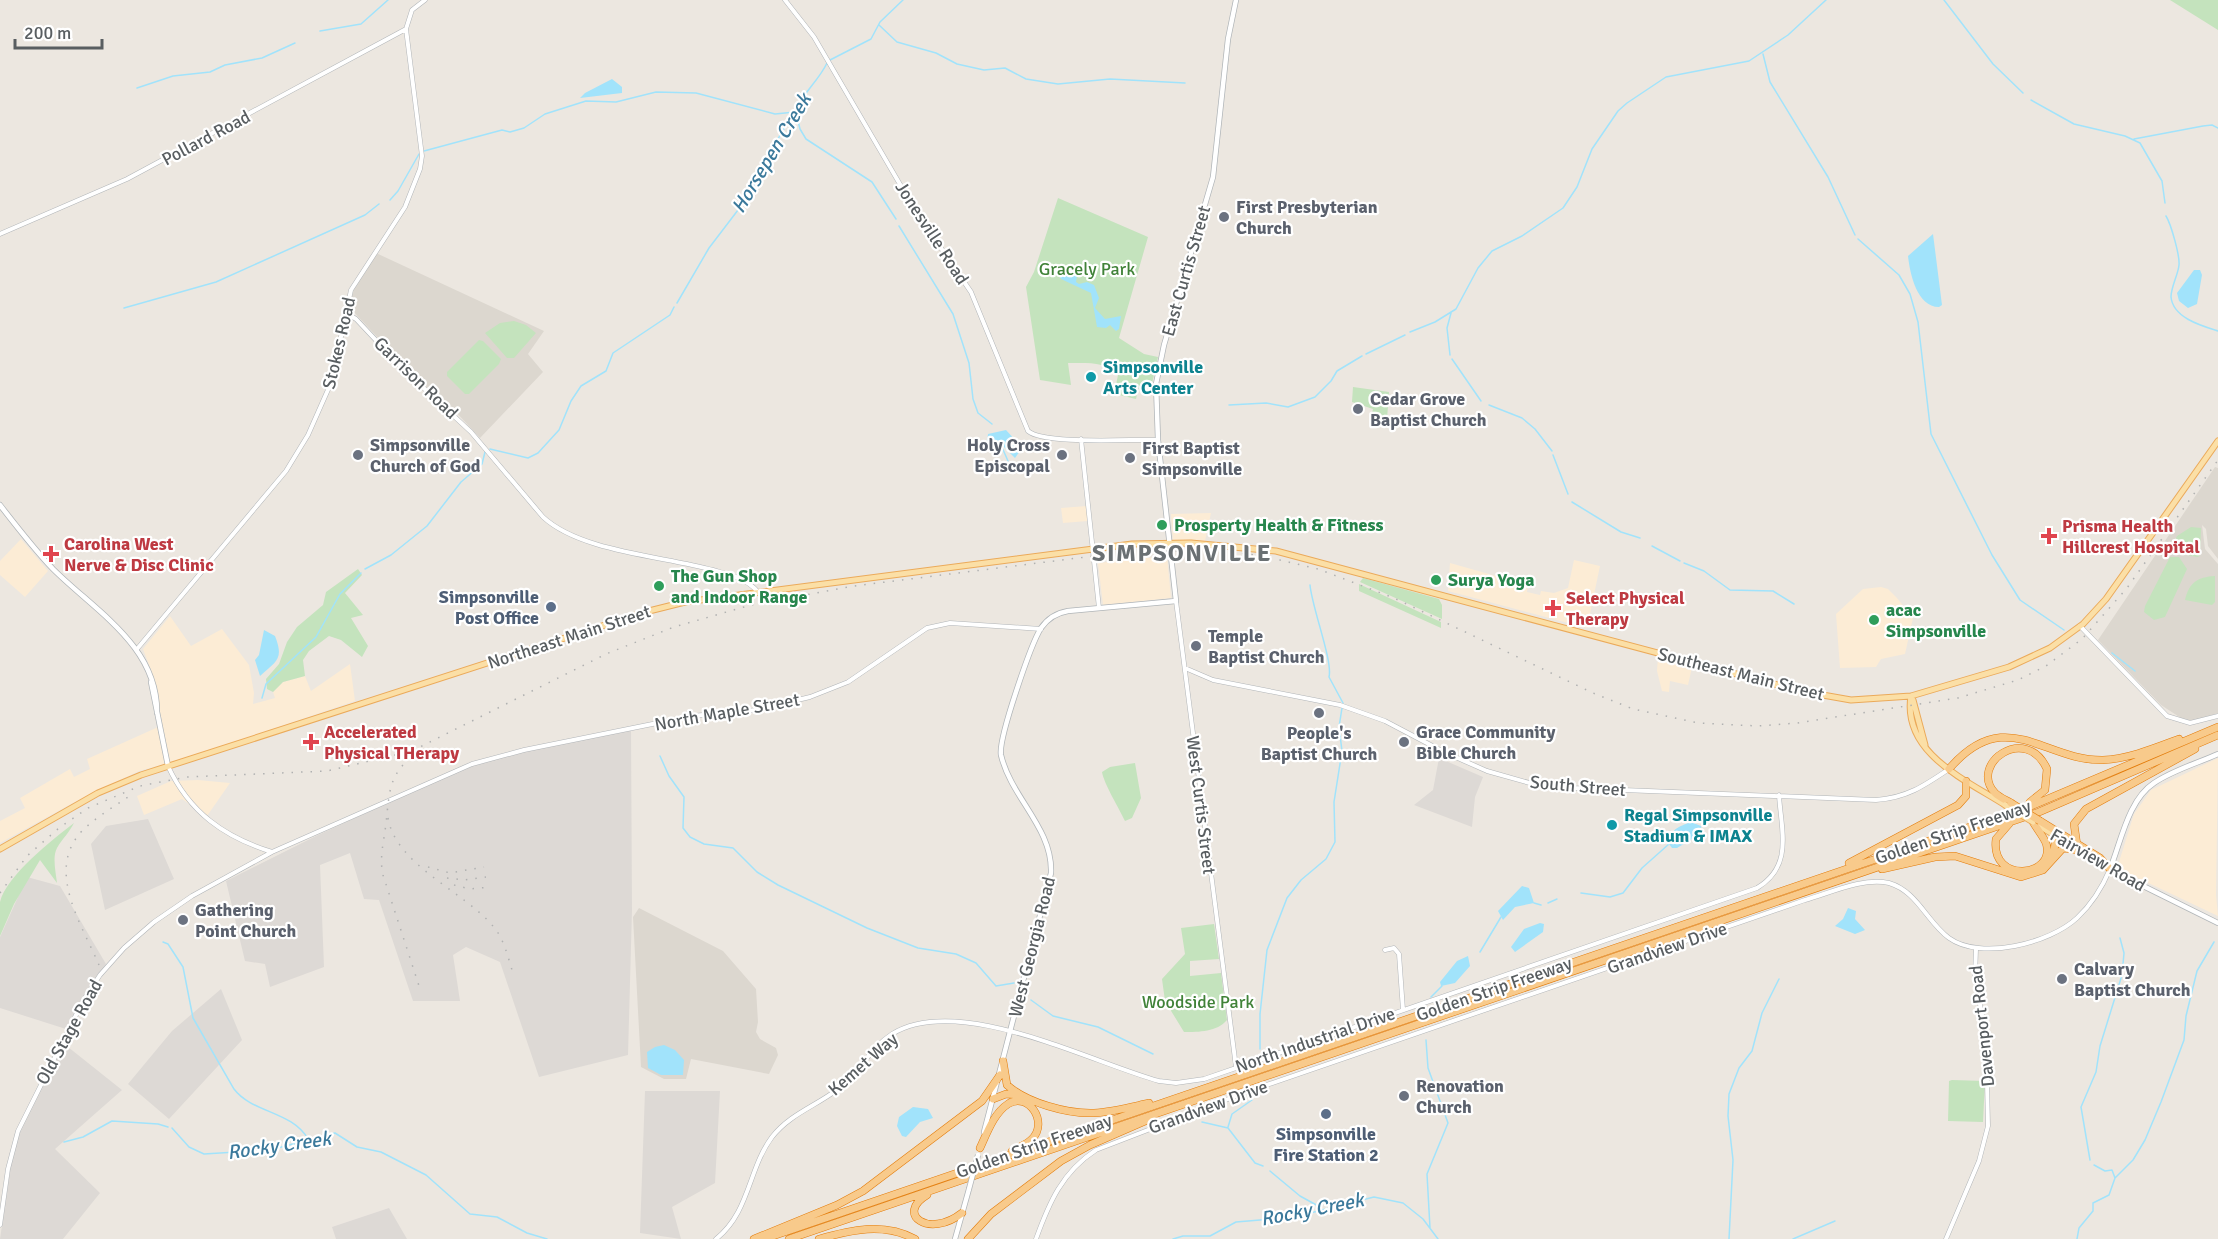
<svg xmlns="http://www.w3.org/2000/svg" width="2218" height="1239" font-family="Signika,sans-serif">
  <style>
    .commercial { fill: #fcecd5 }
    .industrial { fill: #ddd9d5 }
    .education { fill: #dcd7cf }
    .green { fill: #c4e3bd }
    .water { fill: #a1e3fb }
    .lines { fill: none; stroke-linecap: round; stroke-linejoin: round }
    .stream { stroke: #a1e3fb; stroke-width: 1.5 }
    .tertiary-casing { stroke: #b1b5b8; stroke-width: 5 }
    .secondary-casing { stroke: #b0b5b8; stroke-width: 6 }
    .primary-casing { stroke: #ebaa5a; stroke-width: 7 }
    .motorway-casing { stroke: #e37b09; stroke-width: 8 }
    .tertiary { stroke: #fff; stroke-width: 4 }
    .secondary { stroke: #fff; stroke-width: 4.5 }
    .primary { stroke: #fbdfa6; stroke-width: 5 }
    .motorway { stroke: #f8ca8b; stroke-width: 7 }
    .rail { stroke: #b0b1b1; stroke-width: 1.5; stroke-dasharray: 1.5 8; stroke-linecap: butt }
    .secondary-bridge-casing { stroke: #b0b5b8; stroke-width: 6; stroke-linecap: butt }
    .primary-bridge-casing { stroke: #ebaa5a; stroke-width: 7; stroke-linecap: butt }
    .motorway-bridge-casing { stroke: #e37b09; stroke-width: 8; stroke-linecap: butt }
    .secondary-bridge { stroke: #fff; stroke-width: 4.5 }
    .primary-bridge { stroke: #fbdfa6; stroke-width: 5 }
    .motorway-bridge { stroke: #f8ca8b; stroke-width: 7 }
    .worship-dot { fill: #6b7280; stroke: #fff; stroke-width: 2 }
    .culture-dot { fill: #0f9aa8; stroke: #fff; stroke-width: 2 }
    .leisure-dot { fill: #2e9e5b; stroke: #fff; stroke-width: 2 }
    .health-dot { fill: #e0444e; stroke: #fff; stroke-width: 2 }
    .service-dot { fill: #5c6f8a; stroke: #fff; stroke-width: 2 }
    .labels { text-anchor: middle; stroke-width: 4.5; stroke-linejoin: round; paint-order: stroke }
    .street-label { font-size: 18px; fill: #595e61; stroke: #fff }
    .worship-label { font-size: 18px; font-weight: bold; fill: #5b616d; stroke: #fff; text-anchor: start }
    .park-label { font-size: 18px; fill: #408238; stroke: #fff }
    .culture-label { font-size: 18px; font-weight: bold; fill: #0d838f; stroke: #fff; text-anchor: start }
    .leisure-label { font-size: 18px; font-weight: bold; fill: #27864d; stroke: #fff; text-anchor: start }
    .health-label { font-size: 18px; font-weight: bold; fill: #be3a42; stroke: #fff; text-anchor: start }
    .service-label { font-size: 18px; font-weight: bold; fill: #4e5e75; stroke: #fff; text-anchor: end }
    .water-label { font-size: 20px; font-style: italic; fill: #3b799b; stroke: #fff }
    .district-label { font-size: 24px; font-weight: bold; letter-spacing: 1.5px; fill: #6a7073; stroke: #fff }
  </style>
  <rect width="100%" height="100%" fill="#ece7e0"/>
  <path class="commercial" d="M1087,506L1088,521L1063,523L1061,508Z
    M1211,513L1205,541L1173,540L1171,514Z
    M21,539L48,571L25,597L0,575V561Z
    M1167,556L1171,598L1103,605L1098,563Z
    M1574,560L1600,566L1587,628L1448,591L1450,563L1528,585L1527,592L1540,595L1541,591L1554,593L1568,588Z
    M1881,587L1888,589L1897,598L1913,618L1905,654L1881,659L1876,667L1840,668L1836,614L1863,589Z
    M170,616L191,646L222,629L249,665L254,693L253,704L275,698L273,692L283,682L305,676L311,691L350,664L355,701L191,757L139,771L73,803L0,843V821L25,808L20,798L70,769L74,777L90,769L87,759L156,728L162,722L152,673L143,649Z
    M1658,658L1692,667L1688,685L1670,681L1669,692L1662,691L1657,671Z
    M2218,758L2216,895L2218,916L2121,870L2118,865L2134,814L2151,790Z
    M198,780L230,783L207,816L182,799L144,815L137,796L171,781Z"/>
  <path class="industrial" d="M631,729L632,910L628,1055L539,1077L500,962L466,947L453,955L460,1001H413L379,900L364,899L350,853L320,865L324,967L270,987L265,964L245,961L226,881L316,836L483,759Z
    M1439,758L1483,777L1475,797L1472,827L1414,805L1433,790Z
    M148,819L174,879L105,910L91,844L106,826Z
    M27,877L60,886L106,964L66,1029L0,1008V937Z
    M221,989L242,1040L169,1119L128,1084L172,1031Z
    M63,1043L122,1090L55,1149L100,1193L63,1239H0L14,1144Z
    M645,1091H720L715,1183L672,1207L681,1239L640,1233Z
    M389,1208L407,1239H336L332,1227Z"/>
  <path class="education" d="M376,253L544,331L528,354L543,372L480,438L455,411L415,377L349,307L354,289Z
    M2215,467L2218,468V559L2208,546L2206,529L2202,525L2205,549L2218,564V713L2197,720H2184L2161,705L2098,640Z
    M639,908L723,951L756,989L758,1022L756,1032L760,1039L776,1048L778,1055L769,1074L691,1059L686,1079H664L641,1067L633,917Z"/>
  <path class="green" d="M2170,0H2218V30Z
    M1058,198L1148,237L1119,338L1144,354L1158,357L1151,388L1139,386L1136,399L1106,392V389L1115,390L1118,375C1107,361 1086,363 1068,363L1071,385L1040,380L1026,287L1034,272Z
    M514,321L526,325L536,333L514,358H507L485,333L500,323Z
    M479,340L483,341L501,359L499,364L469,394H465L447,376V372Z
    M1353,387L1389,392L1387,419L1371,417L1373,409L1352,402Z
    M2191,527L2201,528L2200,555L2198,557L2170,552L2177,536Z
    M2170,557H2179L2187,569L2165,617L2154,620L2144,612L2145,606Z
    M358,569L362,575L345,593L363,615L351,618L368,646L362,657L341,640L329,636L309,651L303,660L305,676L283,682L273,692L267,689L266,679L279,664L287,642L297,627L323,605L326,592Z
    M2215,576V602L2212,605L2185,600C2189,583 2197,577 2215,576Z
    M1363,578L1439,599L1442,605V619L1360,582Z
    M1359,584L1441,622V628L1359,591Z
    M1135,763L1141,798L1132,818L1125,821C1119,808 1104,784 1102,772L1110,767Z
    M74,823C69,833 62,839 57,848C52,857 56,873 57,883L40,860L14,904L0,936C0,925 0,912 0,902C6,876 53,839 74,823Z
    M1214,924L1219,959L1190,961V976L1221,973L1227,1020C1217,1032 1199,1032 1184,1032L1165,1001L1162,979L1185,954L1181,928Z
    M1952,1080L1985,1081L1983,1122L1948,1121L1949,1081Z"/>
  <path class="water" d="M612,79L622,87V93L580,98L585,93Z
    M1933,234L1942,305L1939,307C1917,307 1910,274 1908,256Z
    M1053,270L1077,276L1076,282L1079,284L1087,282L1094,285L1099,298L1095,308L1105,319L1121,316L1119,329L1116,331L1110,325L1106,328L1097,327L1091,293L1061,279L1059,275H1052Z
    M2194,270H2200L2202,275L2197,304L2188,308L2179,301L2177,293Z
    M1006,430L1019,444L1020,451L1015,458L1003,446L993,447L987,442L988,434Z
    M264,630L275,636C284,659 277,661 260,676L255,660L259,655Z
    M1691,822L1701,826L1702,833L1677,848H1672L1669,844C1670,829 1678,827 1691,822Z
    M1522,886L1529,888L1534,903L1515,907L1503,920L1498,911Z
    M1848,908L1856,911L1855,919L1865,930L1855,934L1835,926L1843,919Z
    M1540,923L1544,924L1543,932L1515,952L1511,947L1524,929Z
    M1468,956L1470,966L1455,983L1441,986L1440,982L1457,961Z
    M664,1045L675,1050L684,1060L683,1075H661L648,1068L647,1052L655,1047Z
    M913,1107L928,1109L933,1118L920,1122L906,1137L902,1136L897,1126L899,1117Z"/>
  <g class="lines">
    <path class="stream" d="M1944,0L1993,64L2023,93
      M879,25L897,42L936,53L957,64L984,70L1005,68L1026,79L1058,84L1110,79L1185,83
      M320,31L361,24L388,0
      M1763,54L1770,82L1828,177L1855,235
      M830,60L871,39L880,22L903,0
      M137,88L173,76L210,72L225,65L262,58L295,43
      M2031,100L2074,124L2125,136L2140,143L2162,181L2165,203
      M795,112C802,93 818,82 827,63
      M796,113L800,129L806,139L872,182L896,219
      M2134,139L2203,126L2212,125L2218,128
      M424,151L502,130L510,132L524,128L545,114L586,101L616,102L656,92L696,93L775,114L795,112
      M390,200L398,191L419,154
      M2166,216C2171,224 2180,256 2179,265C2178,275 2171,287 2171,297C2173,318 2202,326 2218,331
      M899,226L953,314L969,363L973,399L978,413L992,424
      M1858,239L1899,275L1910,294L1918,322L1931,434L1992,555L2020,600L2064,630
      M677,303L709,248L751,193L760,170L793,113
      M124,308L216,282L365,215L379,204
      M1410,332L1435,322L1456,309L1478,268L1492,251L1522,236L1563,208L1577,187L1592,149L1618,111L1627,103L1666,77L1749,61L1788,35L1826,0
      M1366,354L1405,335
      M1450,355L1447,328L1451,313
      M1452,359L1481,401
      M1229,405L1266,403L1288,407L1315,397L1331,381L1337,371L1362,356
      M1489,405L1522,418L1535,429L1552,451
      M1001,445L1008,461
      M490,449L528,458L538,453L559,430L571,401L581,386L606,371L613,353L670,315L674,307
      M1553,455L1568,494
      M1572,502L1621,532L1640,538
      M1652,546L1680,561
      M1684,563L1704,571L1730,590L1773,591L1794,604
      M365,569L391,555L427,526L461,482L482,464L485,452
      M1310,585C1312,608 1333,661 1329,677L1343,703
      M2112,653L2135,671
      M262,698L266,684L316,637L340,594L361,573
      M660,756L669,776L684,797L683,828L690,837L704,844L733,848L757,872L778,885L867,928L918,948L956,954L976,963L996,986L1014,983
      M1581,893L1610,897L1623,893L1642,868L1669,844
      M1534,903L1541,905
      M1548,903L1557,899
      M163,942L168,944L183,967L193,1018L234,1089C252,1113 292,1111 308,1139
      M1480,952L1501,917
      M1431,997L1442,986
      M1031,1000L1053,1016L1098,1027L1153,1054
      M1426,1040L1428,1068L1448,1123L1427,1174L1430,1228
      M1260,1049V1014L1267,950L1287,898L1301,880L1326,859L1335,842L1334,802L1342,751L1339,727L1342,708
      M1202,1122L1228,1128L1255,1163L1263,1166
      M1228,1127L1232,1114L1252,1100
      M172,1128L189,1147L204,1154L270,1150L335,1133L357,1147L381,1152L426,1175L470,1214L497,1217L527,1233L547,1239
      M64,1142L83,1137L112,1121L158,1124L168,1127
      M2090,1160L2081,1107L2096,1072L2100,1046L2122,975L2124,953L2120,938
      M2094,1165L2105,1171L2112,1170L2115,1178
      M1270,1171L1300,1196L1320,1207
      M1173,1239L1183,1236H1210L1236,1222L1294,1217L1374,1197L1403,1203L1423,1219L1438,1239
      M1729,1239L1733,1160L1728,1116L1729,1094L1739,1068L1752,1051L1762,1013L1779,979
      M1793,1239L1835,1221
      M2077,1239L2079,1228L2093,1211V1203L2109,1195L2115,1178L2133,1160L2145,1140L2161,1102L2184,1040L2186,1016L2197,971L2214,942"/>
    <defs>
      <path id="tertiary" d="M785,0L814,37L915,210L971,292L1028,431C1044,445 1132,439 1158,440
        M0,234L127,179L406,29
        M346,313L356,319L401,367L471,432L543,517C581,552 663,556 713,570C730,575 746,578 758,592
        M1081,439L1099,608
        M1176,601L1236,1067
        M2080,626L2167,716L2190,723L2218,716
        M137,649L286,471L308,435L331,383L351,290L405,207L420,169L422,156L406,29L412,10L425,0
        M1185,668L1213,680L1340,705L1385,721L1444,752L1487,771L1533,784L1573,788L1876,800C1906,798 1924,786 1949,769
        M168,766C189,812 224,837 272,852
        M1385,950L1394,948L1399,954L1403,1010
        M0,1225L8,1169L18,1131L83,1001L100,975L124,948L154,922L192,896L272,852L472,764L524,750L692,716L756,710L810,697L848,682L927,628L950,623L1041,629
        M716,1239C750,1212 748,1169 772,1137C790,1114 816,1106 838,1089C859,1073 870,1048 892,1034C959,993 1090,1062 1159,1081L1176,1083L1204,1079L1757,888C1794,866 1781,830 1779,795
        M1036,1239C1049,1203 1062,1172 1096,1150L1249,1091L1805,900C1830,893 1863,877 1889,883C1917,891 1927,922 1949,938C1981,961 2050,943 2077,918C2092,904 2102,888 2110,869
        M1946,1239L1979,1161L1988,1126L1986,1037L1975,977L1976,949"/>
      <path id="secondary" d="M0,505C17,527 34,549 53,569C95,611 158,646 157,713
        M151,682L168,766
        M2056,836L2123,876L2218,923
        M2110,869C2121,842 2128,800 2154,783C2173,770 2198,763 2218,754
        M984,1132L1051,873C1053,828 1011,798 1001,755C998,739 1031,644 1041,628C1048,618 1056,613 1068,611L1176,601L1158,440L1156,384L1164,345L1213,177L1228,39L1236,0
        M955,1239L969,1189"/>
      <path id="primary" d="M1911,696C1902,753 1966,780 2005,805
        M1913,700L1925,745
        M2034,823L2056,836
        M0,849L98,793L141,775L645,612L685,602L1132,544L1191,543L1276,551L1800,691L1851,700L1911,696L2009,667L2050,648L2083,624L2106,599L2218,441"/>
      <path id="motorway" d="M1949,769C2006,703 2043,761 2103,760C2128,759 2155,748 2179,739
        M2011,803C2006,800 1999,797 1995,793C1968,764 2026,723 2047,769L2045,790L2030,802
        M2040,821L2100,858L2110,869
        M2009,824L1996,839C1990,885 2057,877 2046,843C2043,836 2037,829 2033,822
        M2077,845L2074,824L2086,809L2195,749
        M2053,858L2056,836
        M1849,863L1958,805L1966,796V781
        M1882,869L1935,857L1955,856L2021,877L2043,870L2063,848L2078,850
        M1003,1061L1007,1085C1027,1103 1068,1114 1094,1113C1113,1112 1131,1107 1149,1103
        M993,1099L1006,1094L1020,1095
        M980,1148C987,1133 994,1113 1008,1104C1028,1091 1049,1122 1032,1139C1028,1144 1018,1147 1012,1151
        M927,1195C895,1214 929,1239 962,1213
        M754,1239L837,1205L863,1191L982,1101L1000,1075
        M764,1239L2031,806L2218,727
        M789,1239L2039,812L2218,735
        M819,1239C851,1230 883,1222 915,1239
        M968,1239L991,1214L1061,1161L1090,1145L1152,1118"/>
    </defs>
    <use href="#tertiary" class="tertiary-casing"/>
    <use href="#secondary" class="secondary-casing"/>
    <use href="#primary" class="primary-casing"/>
    <use href="#motorway" class="motorway-casing"/>
    <use href="#tertiary" class="tertiary"/>
    <use href="#secondary" class="secondary"/>
    <use href="#primary" class="primary"/>
    <use href="#motorway" class="motorway"/>
    <path class="rail" d="M417,752C388,775 390,789 386,823C384,842 379,857 383,875L421,992
      M388,818C396,865 463,891 492,925C505,939 508,959 514,976
      M428,867L450,873L484,867
      M447,878L464,880L486,877
      M454,885L470,889L491,887
      M0,893L27,856L59,828L88,808L140,786L187,777L327,771L412,751L606,654L674,627L751,605L854,586L1134,551H1222L1263,556L1318,569L1394,598L1593,693L1633,709L1698,723L1758,726L1797,723L1958,698L2018,680L2046,666L2082,639L2127,588L2218,460
      M99,965C82,925 45,870 82,831C96,817 115,806 131,795"/>
    <defs>
      <path id="secondary-bridge" d="M969,1189L978,1155"/>
      <path id="primary-bridge" d="M2005,805L2033,822"/>
      <path id="motorway-bridge" d="M2011,803L2040,821"/>
    </defs>
    <use href="#secondary-bridge" class="secondary-bridge-casing"/>
    <use href="#primary-bridge" class="primary-bridge-casing"/>
    <use href="#motorway-bridge" class="motorway-bridge-casing"/>
    <use href="#secondary-bridge" class="secondary-bridge"/>
    <use href="#primary-bridge" class="primary-bridge"/>
    <use href="#motorway-bridge" class="motorway-bridge"/>
  </g>
  <g class="worship-dot">
    <circle cx="1224" cy="217" r="6"/>
    <circle cx="1358" cy="409" r="6"/>
    <circle cx="358" cy="455" r="6"/>
    <circle cx="1062" cy="455" r="6"/>
    <circle cx="1130" cy="458" r="6"/>
    <circle cx="1196" cy="646" r="6"/>
    <circle cx="1319" cy="713" r="6"/>
    <circle cx="1404" cy="742" r="6"/>
    <circle cx="183" cy="920" r="6"/>
    <circle cx="2062" cy="979" r="6"/>
    <circle cx="1404" cy="1096" r="6"/>
  </g>
  <g class="culture-dot">
    <circle cx="1091" cy="377" r="6"/>
    <circle cx="1612" cy="825" r="6"/>
  </g>
  <g class="leisure-dot">
    <circle cx="1162" cy="525" r="6"/>
    <circle cx="1436" cy="580" r="6"/>
    <circle cx="659" cy="586" r="6"/>
    <circle cx="1874" cy="620" r="6"/>
  </g>
  <g class="health-dot">
    <path d="M2046 527h6v6h6v6h-6v6h-6v-6h-6v-6h6z"/>
    <path d="M48 545h6v6h6v6h-6v6h-6v-6h-6v-6h6z"/>
    <path d="M1550 599h6v6h6v6h-6v6h-6v-6h-6v-6h6z"/>
    <path d="M308 733h6v6h6v6h-6v6h-6v-6h-6v-6h6z"/>
  </g>
  <g class="service-dot">
    <circle cx="551" cy="607" r="6"/>
    <circle cx="1326" cy="1114" r="6"/>
  </g>
  <g class="labels">
    <g class="street-label">
      <text transform="translate(206 138) rotate(-28)" y="6">Pollard Road</text>
      <text transform="translate(932 233) rotate(57)" y="6">Jonesville Road</text>
      <text transform="translate(1186 271) rotate(-74)" y="6">East Curtis Street</text>
      <text transform="translate(339 343) rotate(-77)" y="6">Stokes Road</text>
      <text transform="translate(416 378) rotate(44)" y="6">Garrison Road</text>
      <text transform="translate(569 637) rotate(-18)" y="6">Northeast Main Street</text>
      <text transform="translate(1741 674) rotate(14)" y="6">Southeast Main Street</text>
      <text transform="translate(727 712) rotate(-10)" y="6">North Maple Street</text>
      <text transform="translate(1578 786) rotate(5)" y="6">South Street</text>
      <text transform="translate(1201 805) rotate(83)" y="6">West Curtis Street</text>
      <text transform="translate(1953 832) rotate(-19)" y="6">Golden Strip Freeway</text>
      <text transform="translate(2098 860) rotate(30)" y="6">Fairview Road</text>
      <text transform="translate(1032 947) rotate(-76)" y="6">West Georgia Road</text>
      <text transform="translate(1667 948) rotate(-19)" y="6">Grandview Drive</text>
      <text transform="translate(1494 989) rotate(-19)" y="6">Golden Strip Freeway</text>
      <text transform="translate(1982 1026) rotate(-96)" y="6">Davenport Road</text>
      <text transform="translate(69 1032) rotate(-61)" y="6">Old Stage Road</text>
      <text transform="translate(1315 1040) rotate(-19)" y="6">North Industrial Drive</text>
      <text transform="translate(863 1064) rotate(-41)" y="6">Kemet Way</text>
      <text transform="translate(1208 1107) rotate(-20)" y="6">Grandview Drive</text>
      <text transform="translate(1034 1146) rotate(-19)" y="6">Golden Strip Freeway</text>
    </g>
    <g class="worship-label">
      <text x="1236" y="213">First Presbyterian<tspan x="1236" dy="21">Church</tspan></text>
      <text x="1370" y="405">Cedar Grove<tspan x="1370" dy="21">Baptist Church</tspan></text>
      <text x="370" y="451">Simpsonville<tspan x="370" dy="21">Church of God</tspan></text>
      <text x="1050" y="451" text-anchor="end">Holy Cross<tspan x="1050" dy="21">Episcopal</tspan></text>
      <text x="1142" y="454">First Baptist<tspan x="1142" dy="21">Simpsonville</tspan></text>
      <text x="1208" y="642">Temple<tspan x="1208" dy="21">Baptist Church</tspan></text>
      <text x="1416" y="738">Grace Community<tspan x="1416" dy="21">Bible Church</tspan></text>
      <text x="1319" y="739" text-anchor="middle">People's<tspan x="1319" dy="21">Baptist Church</tspan></text>
      <text x="195" y="916">Gathering<tspan x="195" dy="21">Point Church</tspan></text>
      <text x="2074" y="975">Calvary<tspan x="2074" dy="21">Baptist Church</tspan></text>
      <text x="1416" y="1092">Renovation<tspan x="1416" dy="21">Church</tspan></text>
    </g>
    <g class="park-label">
      <text x="1087" y="275">Gracely Park</text>
      <text x="1198" y="1008">Woodside Park</text>
    </g>
    <g class="culture-label">
      <text x="1103" y="373">Simpsonville<tspan x="1103" dy="21">Arts Center</tspan></text>
      <text x="1624" y="821">Regal Simpsonville<tspan x="1624" dy="21">Stadium &amp; IMAX</tspan></text>
    </g>
    <g class="leisure-label">
      <text x="1174" y="531">Prosperty Health &amp; Fitness</text>
      <text x="671" y="582">The Gun Shop<tspan x="671" dy="21">and Indoor Range</tspan></text>
      <text x="1448" y="586">Surya Yoga</text>
      <text x="1886" y="616">acac<tspan x="1886" dy="21">Simpsonville</tspan></text>
    </g>
    <g class="health-label">
      <text x="2062" y="532">Prisma Health<tspan x="2062" dy="21">Hillcrest Hospital</tspan></text>
      <text x="64" y="550">Carolina West<tspan x="64" dy="21">Nerve &amp; Disc Clinic</tspan></text>
      <text x="1566" y="604">Select Physical<tspan x="1566" dy="21">Therapy</tspan></text>
      <text x="324" y="738">Accelerated<tspan x="324" dy="21">Physical THerapy</tspan></text>
    </g>
    <g class="service-label">
      <text x="539" y="603">Simpsonville<tspan x="539" dy="21">Post Office</tspan></text>
      <text x="1326" y="1140" text-anchor="middle">Simpsonville<tspan x="1326" dy="21">Fire Station 2</tspan></text>
    </g>
    <g class="water-label">
      <text transform="translate(771 153) rotate(-59)" y="7">Horsepen Creek</text>
      <text transform="translate(279 1145) rotate(-8)" y="7">Rocky Creek</text>
      <text transform="translate(1312 1209) rotate(-11)" y="7">Rocky Creek</text>
    </g>
    <g class="district-label">
      <text x="1182" y="561">SIMPSONVILLE</text>
    </g>
  </g>
  <path d="M15 39v9h87v-9" fill="none" stroke="#595e61" stroke-width="3"/>
  <text x="24" y="39" font-size="18" fill="#595e61" stroke="#ffffff" stroke-width="4.5" paint-order="stroke">200 m</text>
</svg>
